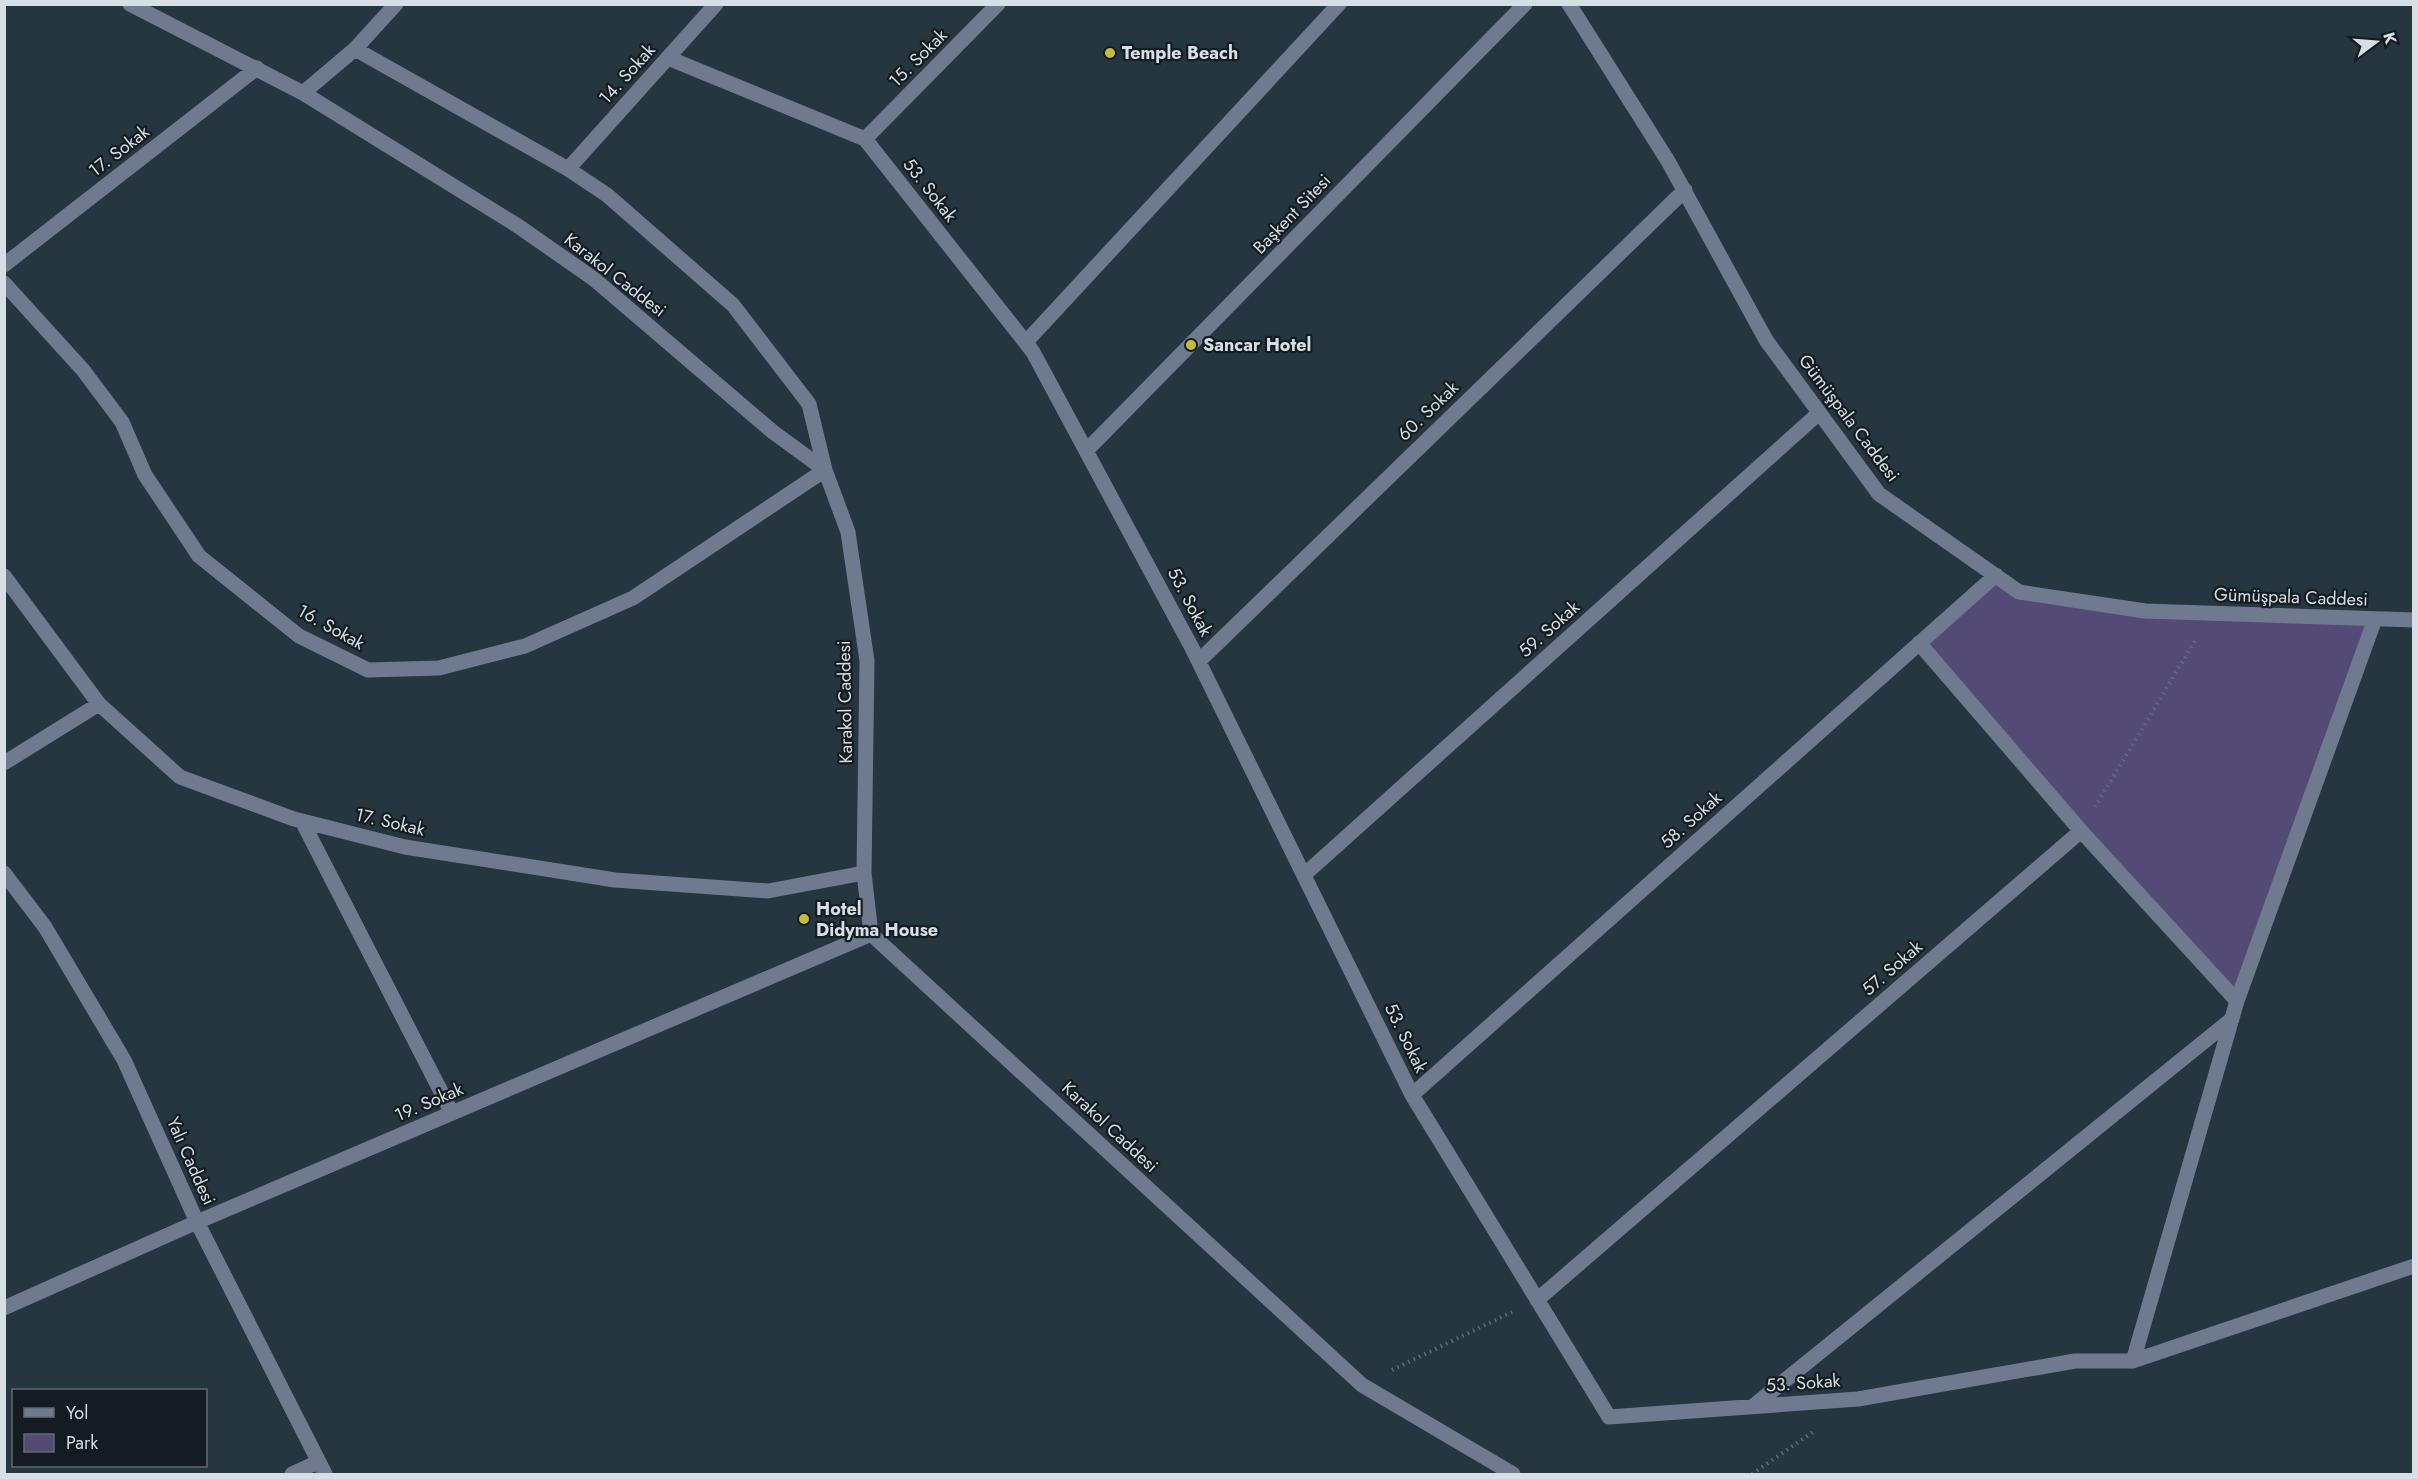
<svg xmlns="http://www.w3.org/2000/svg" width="2418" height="1479" font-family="Jost,sans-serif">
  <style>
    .green { fill: #534b75 }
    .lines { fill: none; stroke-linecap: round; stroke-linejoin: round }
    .path { stroke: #5e6d75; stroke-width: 4; stroke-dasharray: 1.5 4.5; stroke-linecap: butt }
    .minor { stroke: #707a8e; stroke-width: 15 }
    .poi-dot { fill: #c6bc3c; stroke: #151c21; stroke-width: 2 }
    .labels { text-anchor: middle; stroke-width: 4.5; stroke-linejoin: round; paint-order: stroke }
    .poi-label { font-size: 18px; font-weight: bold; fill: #d5dfe5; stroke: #151c21; text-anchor: start }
    .street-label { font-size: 18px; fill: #d5dfe5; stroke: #151c21 }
  </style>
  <rect width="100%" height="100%" fill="#263640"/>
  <path class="green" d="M1996,575L2020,592L2145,611L2375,619L2237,1001L1919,643Z"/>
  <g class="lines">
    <path class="path" d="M2095,807L2195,641
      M1392,1370L1512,1312
      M1752,1474L1813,1432"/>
    <path class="minor" d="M130,4L303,93L518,226L594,279L773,432L825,470
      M1569,4L1668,161L1766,340L1879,494L2019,592L2145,611L2414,620
      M355,49L568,169L607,195L733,305L809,404L825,470L848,532L867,661L864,873L871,934L1362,1385L1513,1474
      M668,58L865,139L1033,352L1192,648L1412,1095L1609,1417L1858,1399L2075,1361H2133L2414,1266
      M303,93L355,49L396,4
      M865,139L998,4
      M568,169L716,4
      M4,265L257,68
      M4,283L83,370L122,422L145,475L199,556L299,636L368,670L439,668L525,646L633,598L825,470
      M1026,342L1339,4
      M1086,451L1525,4
      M4,576L99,704L180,777L294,819L405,847L615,880L768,891L864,873
      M1919,643L2081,831L2237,1001
      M1199,661L1685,190
      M4,763L99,704
      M302,821L452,1113
      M4,873L45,927L124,1060L197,1222L325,1474
      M1304,875L1819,413
      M1412,1095L1996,575
      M1537,1300L2081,831
      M4,1308L197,1222L871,934
      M2133,1361L2237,1001L2375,619
      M1752,1407L2232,1019
      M292,1474L318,1462"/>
  </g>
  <g class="poi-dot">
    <circle cx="1110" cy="53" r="6"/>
    <circle cx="1191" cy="345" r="6"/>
    <circle cx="804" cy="919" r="6"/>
  </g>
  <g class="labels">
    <g class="poi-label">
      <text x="1122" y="59">Temple Beach</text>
      <text x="1203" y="351">Sancar Hotel</text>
      <text x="816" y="915">Hotel<tspan x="816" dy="21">Didyma House</tspan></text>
    </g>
    <g class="street-label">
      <text transform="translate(918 58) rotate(-45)" y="6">15. Sokak</text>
      <text transform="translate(627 74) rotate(-48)" y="6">14. Sokak</text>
      <text transform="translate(119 151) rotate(-38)" y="6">17. Sokak</text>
      <text transform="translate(930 190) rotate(52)" y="6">53. Sokak</text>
      <text transform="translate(1292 214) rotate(-46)" y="6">Başkent Sitesi</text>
      <text transform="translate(615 275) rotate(38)" y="6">Karakol Caddesi</text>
      <text transform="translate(1428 411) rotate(-44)" y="6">60. Sokak</text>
      <text transform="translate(1849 418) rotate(53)" y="6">Gümüşpala Caddesi</text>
      <text transform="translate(2291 597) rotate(2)" y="6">Gümüşpala Caddesi</text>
      <text transform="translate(1190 602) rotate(62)" y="6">53. Sokak</text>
      <text transform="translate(331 627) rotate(29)" y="6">16. Sokak</text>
      <text transform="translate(1549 629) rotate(-42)" y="6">59. Sokak</text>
      <text transform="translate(845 702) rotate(-91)" y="6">Karakol Caddesi</text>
      <text transform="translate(1691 820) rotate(-42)" y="6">58. Sokak</text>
      <text transform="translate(390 822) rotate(13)" y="6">17. Sokak</text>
      <text transform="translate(1892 968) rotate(-41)" y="6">57. Sokak</text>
      <text transform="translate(1406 1038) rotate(64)" y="6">53. Sokak</text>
      <text transform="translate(429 1102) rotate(-23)" y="6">19. Sokak</text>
      <text transform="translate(1110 1127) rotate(43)" y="6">Karakol Caddesi</text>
      <text transform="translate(191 1161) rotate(66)" y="6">Yalı Caddesi</text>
      <text transform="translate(1803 1383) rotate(-4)" y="6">53. Sokak</text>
    </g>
  </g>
  <rect width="2418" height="1479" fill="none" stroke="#d5dfe5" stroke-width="12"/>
  <rect x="12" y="1389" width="195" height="78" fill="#151c21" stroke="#626a6f" stroke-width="1.5"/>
  <rect x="24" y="1408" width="30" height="9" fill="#707a8e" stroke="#626a6f" stroke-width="1.5"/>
  <text x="66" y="1419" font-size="18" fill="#d5dfe5">Yol</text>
  <rect x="24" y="1434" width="30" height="18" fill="#534b75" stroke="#626a6f" stroke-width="1.5"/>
  <text x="66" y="1449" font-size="18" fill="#d5dfe5">Park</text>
  <g transform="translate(2376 42) rotate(74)" stroke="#151c21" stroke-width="4.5" paint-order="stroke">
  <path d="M0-4.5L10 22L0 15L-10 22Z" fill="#d5dfe5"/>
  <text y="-9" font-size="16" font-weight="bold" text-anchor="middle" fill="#d5dfe5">K</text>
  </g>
</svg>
